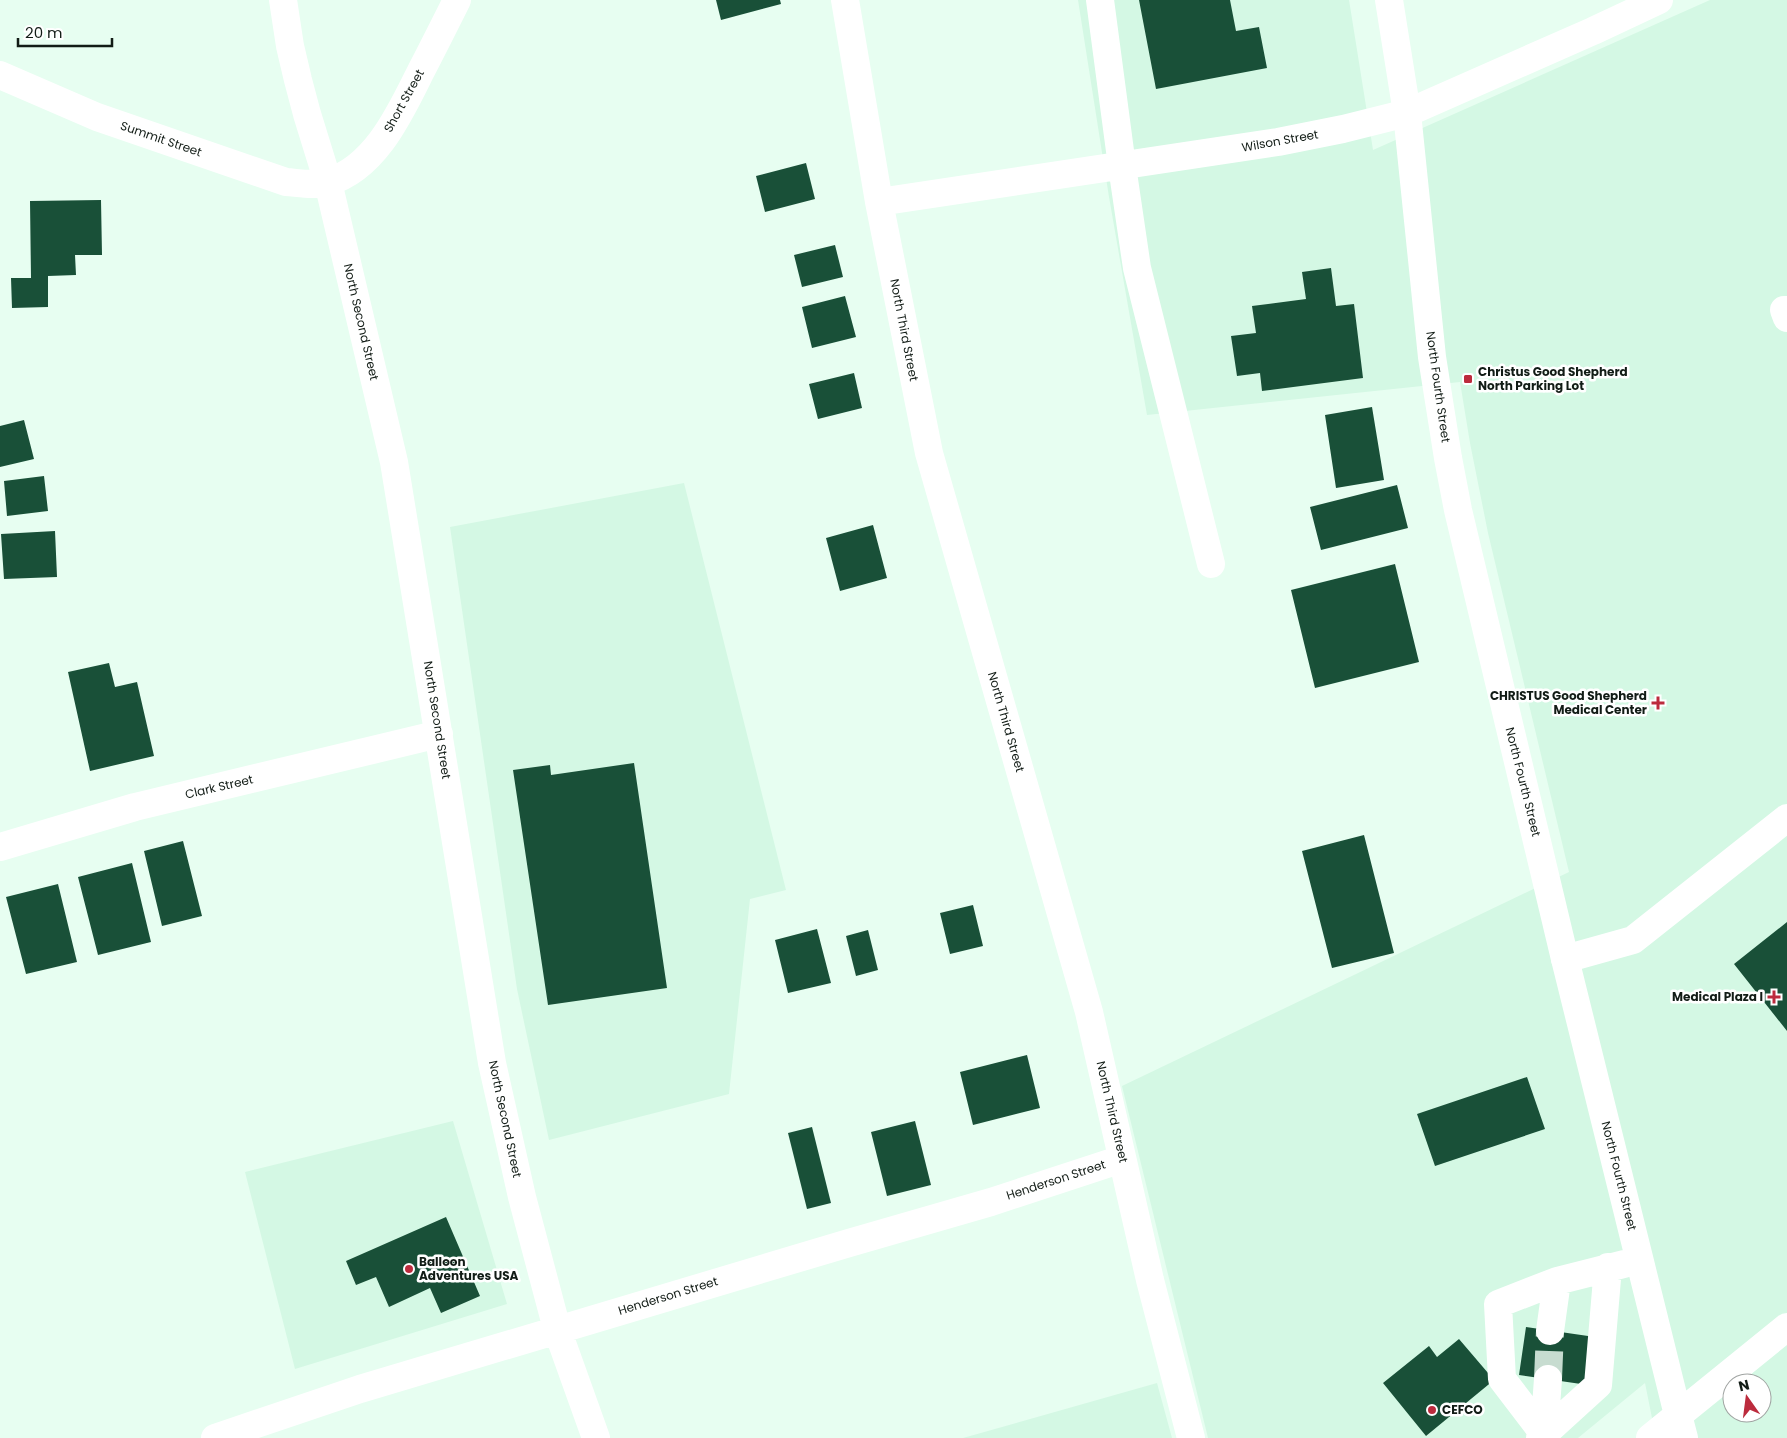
<svg xmlns="http://www.w3.org/2000/svg" width="1787" height="1438" font-family="Poppins,sans-serif">
  <style>
    .built { fill: #d4f8e4; fill-rule: evenodd }
    .building { fill: #195038 }
    .lines { fill: none; stroke-linecap: round; stroke-linejoin: round }
    .minor-tunnel { stroke: #c7dcd0; stroke-width: 28; stroke-dasharray: 28 14; stroke-linecap: butt }
    .minor { stroke: #fff; stroke-width: 28 }
    .major { stroke: #fff; stroke-width: 28 }
    .poi-dot { fill: #bc2b3d; stroke: #fff; stroke-width: 2 }
    .labels { text-anchor: middle; stroke-width: 5; stroke-linejoin: round; paint-order: stroke }
    .street-label { font-size: 12px; fill: #121c16; stroke: #fff }
    .poi-label { font-size: 12px; font-weight: bold; fill: #121c16; stroke: #fff; text-anchor: start }
  </style>
  <rect width="100%" height="100%" fill="#e7fef1"/>
  <path class="built" d="M1078,0H1349L1373,150L1710,0H1787V1438H1656L1645,1383L1578,1438H1208L1122,1086L1569,872L1488,533L1470,443L1460,382L1147,415L1109,197ZM1732,1383H1762V1413H1732Z
    M684,483L786,890L750,899L729,1094L549,1140L517,989L450,527Z
    M453,1121L507,1304L295,1369L245,1172Z
    M1157,1383L1172,1438H963Z"/>
  <path class="building" d="M716,0H780L781,4L721,20Z
    M1139,0H1230L1236,31L1259,27L1267,68L1156,89Z
    M806,163L815,199L765,212L756,176Z
    M101,200L102,255H75L76,275L48,276V307L12,308L11,278H31L30,201Z
    M835,245L843,277L802,287L794,255Z
    M1331,268L1336,306L1354,304L1363,378L1262,391L1260,373L1237,376L1231,336L1256,333L1252,306L1306,299L1302,272Z
    M845,296L856,337L812,348L802,307Z
    M854,373L862,408L818,419L809,384Z
    M1372,407L1384,480L1336,488L1325,415Z
    M24,420L34,459L0,467V426Z
    M44,476L48,511L7,516L4,481Z
    M1397,485L1408,528L1321,550L1310,507Z
    M873,525L887,578L840,591L826,538Z
    M55,531L57,577L4,579L1,534Z
    M1395,564L1419,662L1315,688L1291,590Z
    M109,663L115,687L137,682L154,756L90,771L68,672Z
    M634,763L667,988L548,1005L513,770L550,765L551,775Z
    M1364,835L1394,953L1332,968L1302,851Z
    M183,841L202,916L162,926L144,851Z
    M132,863L151,942L98,955L78,877Z
    M58,884L77,962L26,974L6,897Z
    M973,905L983,946L950,954L940,913Z
    M1787,922V1031L1734,964Z
    M817,929L831,983L788,993L775,940Z
    M868,930L878,970L856,976L846,936Z
    M1027,1055L1040,1108L973,1125L960,1072Z
    M1527,1077L1545,1129L1435,1166L1417,1114Z
    M915,1121L931,1185L887,1196L871,1132Z
    M812,1127L831,1203L807,1209L788,1133Z
    M446,1217L480,1296L441,1313L430,1288L389,1307L376,1277L356,1285L346,1261Z
    M1526,1327L1595,1337L1588,1385L1519,1375Z
    M1459,1339L1494,1380L1426,1436L1383,1383L1429,1346L1437,1357Z"/>
  <g class="lines">
    <path class="minor-tunnel" d="M1548,1379L1550,1331"/>
    <path class="minor" d="M283,0L290,46L298,80L307,114L328,182L394,462L492,1063L522,1197L557,1329L596,1438
      M845,0L879,202L929,453L1089,1012L1150,1280L1191,1438
      M1100,0L1122,166L1137,268L1211,564
      M0,75L97,117L286,182C300,183 315,186 328,182C376,168 401,111 421,71C433,48 445,24 457,0
      M879,202L1278,142L1343,129L1407,113L1593,31L1659,0
      M1787,310H1784L1787,318
      M0,847L135,807L439,734
      M1565,959L1633,940L1787,818
      M1557,1281L1498,1304L1502,1379L1544,1434L1598,1385L1608,1267
      M1550,1331L1557,1281L1624,1264
      M1678,1415L1684,1438
      M215,1438L360,1389L849,1243L991,1202L1122,1159
      M1540,1438L1544,1434L1548,1379"/>
    <path class="major" d="M1389,0L1407,113L1432,357L1448,458L1458,510L1565,959L1678,1415
      M1650,1438L1787,1327"/>
  </g>
  <g class="poi-dot">
    <rect x="1463" y="374" width="10" height="10" rx="2.5"/>
    <path d="M1655.5 695.5h5v5h5v5h-5v5h-5v-5h-5v-5h5z"/>
    <path d="M1771.5 989.5h5v5h5v5h-5v5h-5v-5h-5v-5h5z"/>
    <circle cx="409" cy="1269" r="5"/>
    <circle cx="1432" cy="1410" r="5"/>
  </g>
  <g class="labels">
    <g class="street-label">
      <text transform="translate(404 101) rotate(-61)" y="4">Short Street</text>
      <text transform="translate(161 139) rotate(19)" y="4">Summit Street</text>
      <text transform="translate(1280 141) rotate(-10)" y="4">Wilson Street</text>
      <text transform="translate(361 322) rotate(77)" y="4">North Second Street</text>
      <text transform="translate(904 330) rotate(79)" y="4">North Third Street</text>
      <text transform="translate(1438 387) rotate(82)" y="4">North Fourth Street</text>
      <text transform="translate(437 720) rotate(81)" y="4">North Second Street</text>
      <text transform="translate(1006 722) rotate(74)" y="4">North Third Street</text>
      <text transform="translate(1523 782) rotate(76)" y="4">North Fourth Street</text>
      <text transform="translate(219 787) rotate(-13)" y="4">Clark Street</text>
      <text transform="translate(1112 1112) rotate(77)" y="4">North Third Street</text>
      <text transform="translate(505 1119) rotate(78)" y="4">North Second Street</text>
      <text transform="translate(1619 1176) rotate(76)" y="4">North Fourth Street</text>
      <text transform="translate(1056 1180) rotate(-18)" y="4">Henderson Street</text>
      <text transform="translate(668 1296) rotate(-17)" y="4">Henderson Street</text>
    </g>
    <g class="poi-label">
      <text x="1478" y="376">Christus Good Shepherd<tspan x="1478" dy="14">North Parking Lot</tspan></text>
      <text x="1647" y="700" text-anchor="end">CHRISTUS Good Shepherd<tspan x="1647" dy="14">Medical Center</tspan></text>
      <text x="1763" y="1001" text-anchor="end">Medical Plaza I</text>
      <text x="419" y="1266">Balloon<tspan x="419" dy="14">Adventures USA</tspan></text>
      <text x="1442" y="1414">CEFCO</text>
    </g>
  </g>
  <g transform="translate(1747 1398) rotate(346)"><circle r="24" fill="#ffffff" stroke="#a0a4a2"/>
  <path d="M0-4L9 19L0 12L-9 19Z" fill="#bc2b3d"/>
  <text y="-8" font-size="14" font-weight="bold" text-anchor="middle" fill="#121c16">N</text>
  </g>
  <path d="M18 38v8h94v-8" fill="none" stroke="#121c16" stroke-width="2.5"/>
  <text x="25" y="38" font-size="15" fill="#121c16" stroke="#ffffff" stroke-width="4" paint-order="stroke">20 m</text>
</svg>
